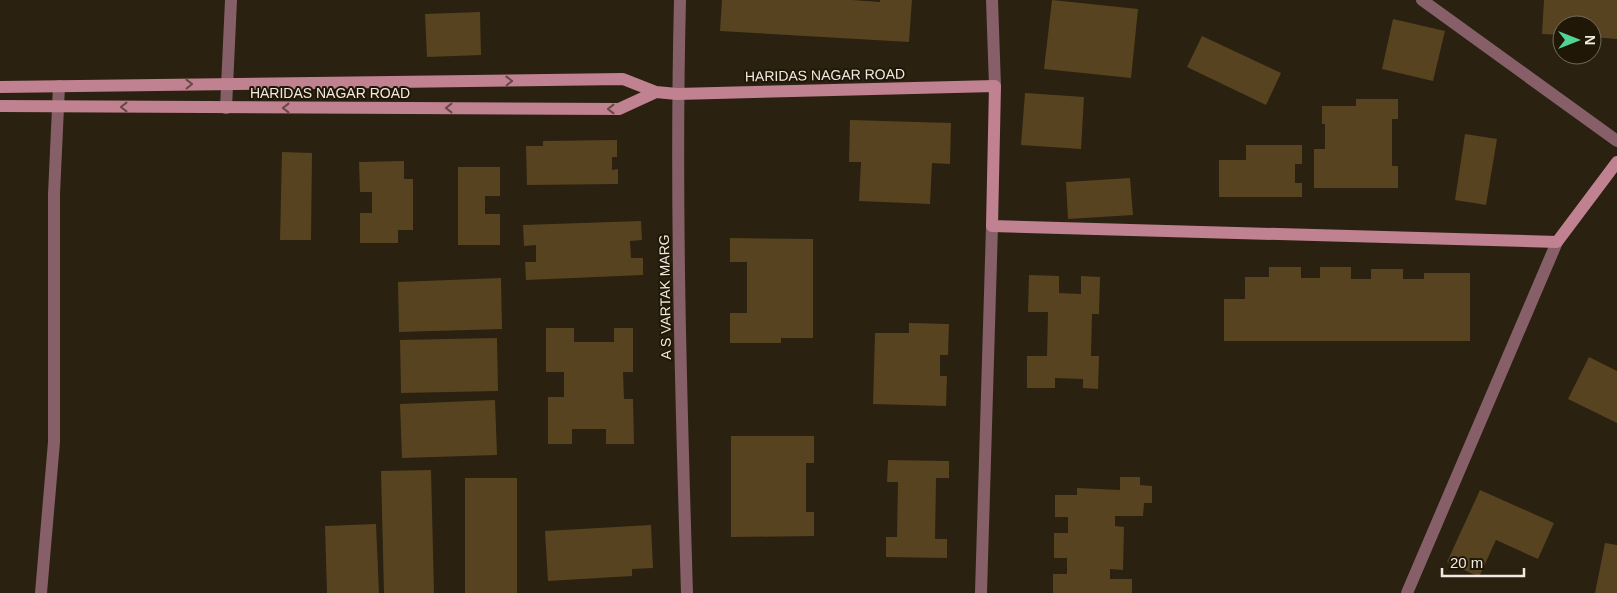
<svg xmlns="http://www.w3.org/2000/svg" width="1617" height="593" font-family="Helvetica,sans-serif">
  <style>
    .building { fill: #574320 }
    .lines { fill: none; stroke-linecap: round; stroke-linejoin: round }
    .street { stroke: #865f68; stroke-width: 12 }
    .secondary { stroke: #c08190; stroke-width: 12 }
    .oneway { stroke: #684745 }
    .labels { text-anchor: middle; stroke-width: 4; stroke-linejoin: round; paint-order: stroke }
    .street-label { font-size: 14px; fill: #f1eae0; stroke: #201707 }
  </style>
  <rect width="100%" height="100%" fill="#2a2110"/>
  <path class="building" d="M722,0H852L880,2V0H912L909,42L720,31Z
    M1052,0L1138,9L1131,78L1044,69Z
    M1544,0H1617V39L1592,37V25H1562V35L1542,34Z
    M480,12L481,55L427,57L425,14Z
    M1393,19L1445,31L1433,81L1382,69Z
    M1202,36L1281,73L1266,105L1187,67Z
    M1025,93L1084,97L1081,149L1021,145Z
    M1356,99H1398V119H1392V166H1398V188H1314V149H1325V124H1322V106H1356Z
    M850,120L951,123L950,164L932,163L930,204L859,201L861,162H849Z
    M1465,134L1497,139L1486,205L1455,200Z
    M617,140V157H612V170L618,169V184L527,185L526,146H543V141Z
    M1246,145H1302V164H1295V183H1302V197H1219V160H1246Z
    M282,152L312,153L311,240H280Z
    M404,161V179H413V230H398V243H360V213H372V192H360L359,162Z
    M458,167H500V196H485V214H500V245H458Z
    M1130,178L1133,215L1068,219L1066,182Z
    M641,221L642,240L630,241L631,258H643V275L526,280L525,262H536V245L524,246L523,225Z
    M730,238L813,239V338H781V343H730V313H747V262H730Z
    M1269,267H1301V278H1320V267H1351V279H1371V269H1403V279H1424V273H1470V341H1224V299H1245V277H1269Z
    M1029,275L1059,276V293L1081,294V276L1100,277L1099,314H1092L1091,356H1099L1098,389L1083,388V379L1055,378V388H1027V356H1047L1048,312H1028Z
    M501,278L502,329L399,332L398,282Z
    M909,323L949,324L948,355H940V376H947L946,406L873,404L875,333H909Z
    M546,328H574V342H614V328H633V372H623L624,399H633L634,444H606V429H572V444H548V397H564V372H546Z
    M497,338L498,391L401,393L400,340Z
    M1589,357L1617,371V423L1568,399Z
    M495,400L497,455L402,458L400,404Z
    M731,436H814V463H806V512H814V536L731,537Z
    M888,460L949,461V478H936L935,539H947V558L886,557V537H897L898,482H887Z
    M431,470L434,593H384L381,471Z
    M1120,477H1140V485L1152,486V503H1144L1143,516H1115V526L1124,527L1123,570L1110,569V579H1132V593H1053V574H1067V558H1054V533H1068V517H1055V495H1077V488L1120,490Z
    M465,478H517V593H465Z
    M1480,490L1554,523L1538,559L1496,540L1479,577L1447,562Z
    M376,524L379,593H327L325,526Z
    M651,525L653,568L632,569V576L548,581L545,531Z
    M1605,543L1617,545V593H1595Z"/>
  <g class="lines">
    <path class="street" d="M680,0C675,198 681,396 687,593
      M992,0L995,86
      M1422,0L1617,141
      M226,108L231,0
      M41,593L54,442V194L59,86
      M981,593L992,226
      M1407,593L1557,242"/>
    <path class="secondary" d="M0,87L623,79L656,92L677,94L995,86L992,226L1557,242L1617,162
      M0,106L619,109L656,92"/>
  </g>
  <defs><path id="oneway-chevron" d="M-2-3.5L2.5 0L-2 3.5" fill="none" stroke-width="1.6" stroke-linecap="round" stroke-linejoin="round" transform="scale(1.25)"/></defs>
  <g class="oneway">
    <use href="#oneway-chevron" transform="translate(509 81) rotate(-1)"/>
    <use href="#oneway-chevron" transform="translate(189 84) rotate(-1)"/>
    <use href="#oneway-chevron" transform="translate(124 107) rotate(-180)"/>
    <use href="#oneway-chevron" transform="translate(286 108) rotate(-180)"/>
    <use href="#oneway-chevron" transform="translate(449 108) rotate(-180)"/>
    <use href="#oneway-chevron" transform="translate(611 109) rotate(180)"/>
  </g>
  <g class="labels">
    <g class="street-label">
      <text transform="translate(825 75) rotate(-1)" y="5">HARIDAS NAGAR ROAD</text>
      <text x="330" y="98">HARIDAS NAGAR ROAD</text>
      <text transform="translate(665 297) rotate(-91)" y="5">A S VARTAK MARG</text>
    </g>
  </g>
  <g transform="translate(1577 40) rotate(90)"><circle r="24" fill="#201707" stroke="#746b5e"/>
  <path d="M0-4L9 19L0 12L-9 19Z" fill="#54d396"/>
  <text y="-8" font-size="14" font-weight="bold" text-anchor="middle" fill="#f1eae0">N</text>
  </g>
  <path d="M1442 568v8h82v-8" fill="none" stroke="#f1eae0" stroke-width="2.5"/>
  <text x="1450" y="568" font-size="15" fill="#f1eae0" stroke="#201707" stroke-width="4" paint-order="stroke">20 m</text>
</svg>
